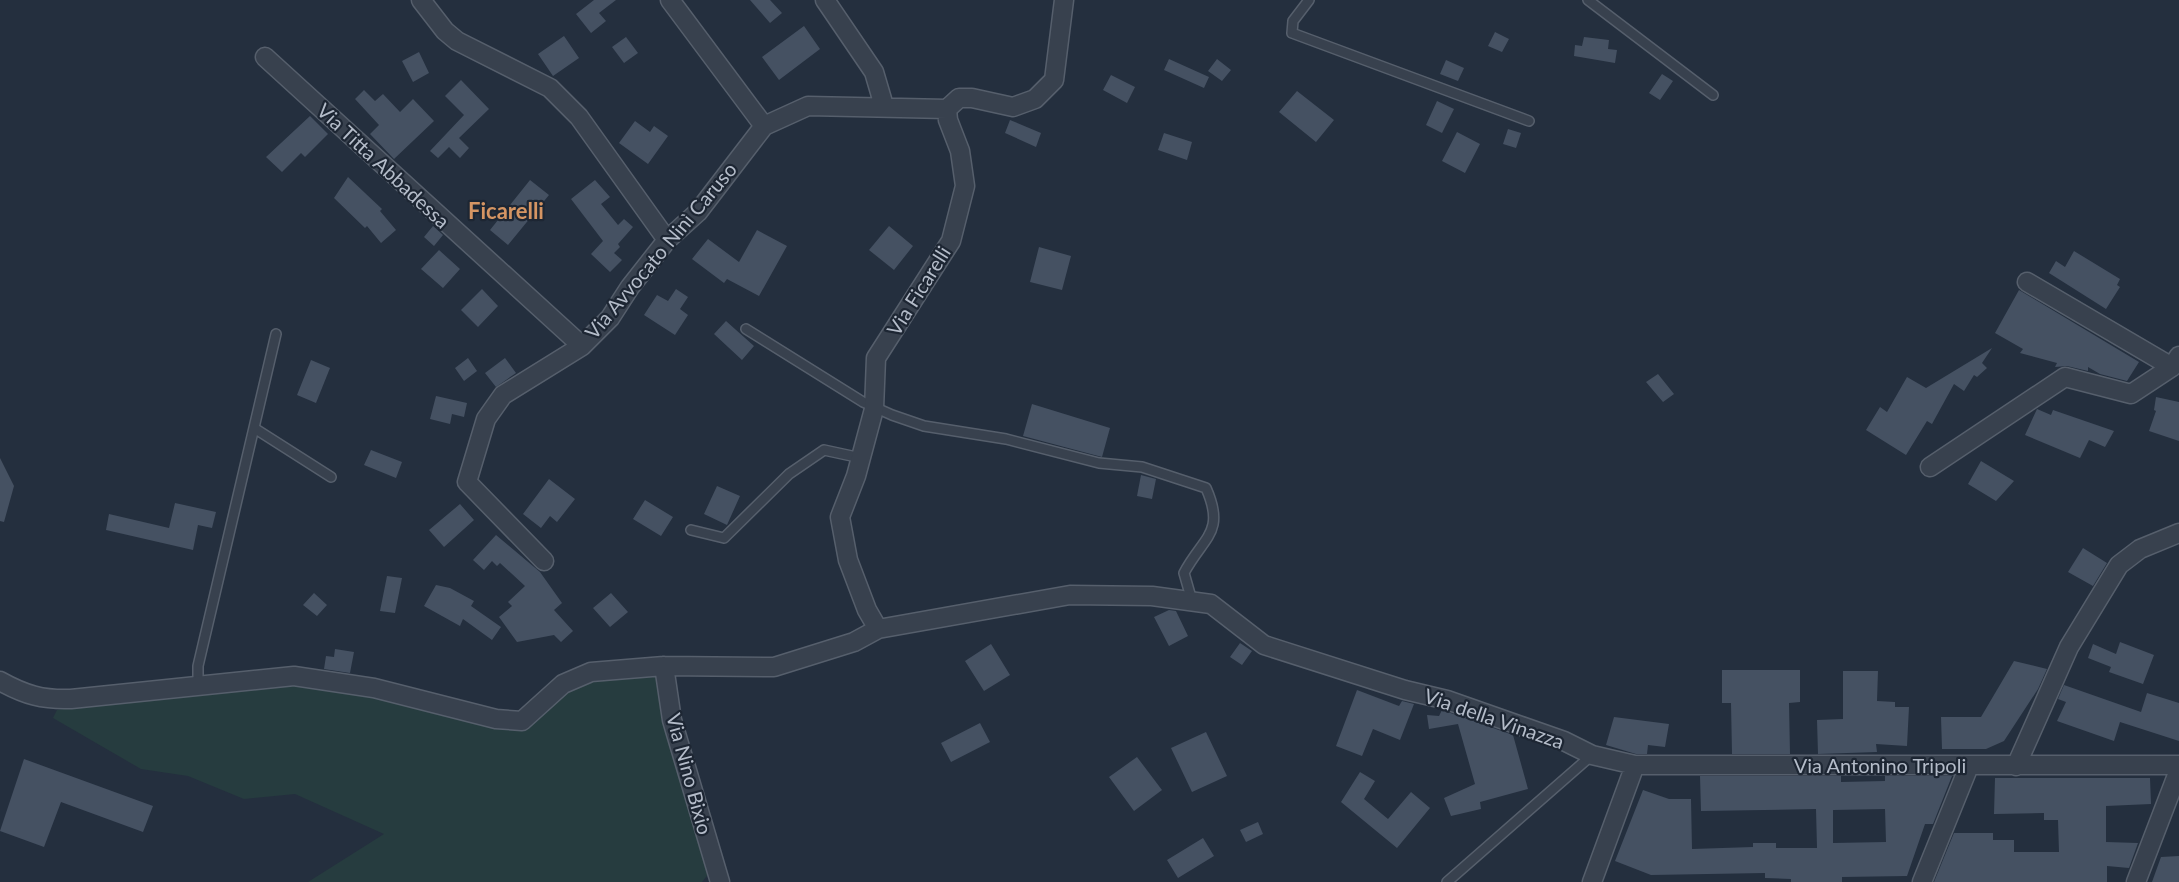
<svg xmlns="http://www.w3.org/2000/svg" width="2179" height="882" font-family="Lato,sans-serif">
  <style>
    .green { fill: #263c3f }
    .building { fill: #455162; fill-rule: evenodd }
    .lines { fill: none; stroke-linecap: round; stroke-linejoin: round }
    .service-casing { stroke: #565f6c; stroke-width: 12 }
    .minor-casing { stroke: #565f6c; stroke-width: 21 }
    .service { stroke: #38414e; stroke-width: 9 }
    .minor { stroke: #38414e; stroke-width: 18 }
    .labels { text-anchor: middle; stroke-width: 4.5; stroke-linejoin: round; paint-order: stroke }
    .street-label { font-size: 20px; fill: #b4bcc9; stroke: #1d2633 }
    .quarter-label { font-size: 22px; font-weight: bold; fill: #d59563; stroke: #1d2633 }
  </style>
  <rect width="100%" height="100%" fill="#242f3e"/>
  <path class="green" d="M655,676L710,872L702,882H308L384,834L295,794L244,799L188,776L141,769L53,718L57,710L105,701L285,684L373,694L496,725L590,680Z"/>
  <path class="building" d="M594,0H616L599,13L606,21L591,33L576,14Z
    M750,0H770L782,13L770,23Z
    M804,26L820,49L779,80L762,57Z
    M1495,32L1509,39L1502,52L1488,46Z
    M564,36L579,58L553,76L538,54Z
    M626,37L638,53L624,63L612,47Z
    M1584,37L1609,40L1608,49L1617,50L1615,63L1574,56L1575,45L1582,46Z
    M419,52L429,73L413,82L402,61Z
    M1169,59L1209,77L1204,88L1164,70Z
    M1217,59L1231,70L1222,81L1208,71Z
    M1446,60L1464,68L1458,81L1440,74Z
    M1662,74L1673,81L1660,100L1649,93Z
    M1111,75L1135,87L1127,103L1103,90Z
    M461,80L489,109L459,138L469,148L460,158L449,147L438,158L430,151L464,115L445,96Z
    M364,90L375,101L383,94L400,112L413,99L434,121L394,159L370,134L379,125L355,99Z
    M1297,91L1334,120L1316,142L1279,112Z
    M1437,101L1454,109L1442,133L1426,125Z
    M310,116L328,134L305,157L301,153L282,172L266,157Z
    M1010,120L1041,133L1036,147L1005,133Z
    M635,121L650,132L654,126L668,136L648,164L619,143Z
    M1508,129L1521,133L1516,148L1503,144Z
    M1457,132L1480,144L1465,173L1442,161Z
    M1164,133L1192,142L1187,160L1158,150Z
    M348,177L382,209L380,211L396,230L381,243L367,226L365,228L334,198Z
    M530,180L549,195L508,245L490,230Z
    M595,180L610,197L601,204L618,225L624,219L633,227L618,244L620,247L614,253L622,260L610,272L591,254L603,241L571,199Z
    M433,226L443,235L434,246L424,237Z
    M889,226L913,246L894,270L869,250Z
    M757,230L787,246L759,296L727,279L724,283L692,259L708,239L739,262Z
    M1039,247L1071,256L1062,290L1030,282Z
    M439,250L460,269L443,288L421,269Z
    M2074,251L2120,279L2117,285L2120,287L2106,309L2049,273L2056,261L2065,267Z
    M482,289L498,306L478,327L461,310Z
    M676,289L688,297L680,309L688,315L675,335L644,315L657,295L668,301Z
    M2019,290L2139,362L2127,381L2100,374L2088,367V371L2067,366L2055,367L2057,363L2020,353L2023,349L1995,333Z
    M726,321L754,346L742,360L714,334Z
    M1992,348L1982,363L1987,368L1977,377L1974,375L1964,391L1954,384L1932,424L1927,421L1906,455L1866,430L1880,407L1887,412L1907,377L1926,388Z
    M468,358L477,371L464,381L455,368Z
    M505,358L516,373L496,387L485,373Z
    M311,360L330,368L316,403L297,395Z
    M1658,374L1674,394L1663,402L1646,382Z
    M436,396L467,403L464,417L452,414L450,424L430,419Z
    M2156,397L2179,402V441L2149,431L2156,411L2154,410Z
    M1032,404L1110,428L1102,457L1023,436Z
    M2037,409L2051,415L2053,410L2114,431L2105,447L2089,440L2080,458L2025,435Z
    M371,450L402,462L396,478L364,465Z
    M0,458L14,486L4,522L0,521Z
    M1981,461L2014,481L1996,501L1968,484Z
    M1141,475L1156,479L1152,499L1137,496Z
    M549,479L575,499L557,522L550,516L541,528L523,514Z
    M717,486L740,496L727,525L704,514Z
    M645,500L673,517L661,536L633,519Z
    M175,503L216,512L212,528L198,525L193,550L106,530L109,514L169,528Z
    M460,504L474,520L444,547L429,530Z
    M496,535L540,572L562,603L554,610L573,631L561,642L554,635L517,642L499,617L512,606L508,602L525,586L500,563L497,566L492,561L484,570L473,560Z
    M2083,548L2107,563L2093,586L2068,572Z
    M387,576L402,578L395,613L380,611Z
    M436,585L450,588L474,601L471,606L501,627L492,640L463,619L460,626L424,606Z
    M314,593L327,605L317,616L303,605Z
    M611,593L628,612L610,627L593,608Z
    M1169,610L1176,611L1188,636L1169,646L1154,617Z
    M2120,642L2154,655L2143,684L2109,672L2111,667L2088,658L2093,644L2116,654Z
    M1240,643L1252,651L1242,665L1230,657Z
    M991,644L1010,675L984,691L965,661Z
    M335,649L354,652L350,673L324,669L326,656L334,657Z
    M2014,661L2047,669L2038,689L2004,741L1986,749H1942L1941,717H1981Z
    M1722,670H1800V702L1789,703L1790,754H1732L1731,703H1722Z
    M1843,671H1878L1877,701L1895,702V707H1909L1907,746L1876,744L1877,752L1818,754L1817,720L1843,719Z
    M2064,685L2141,712L2147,693L2179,703V741L2120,722L2114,741L2057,721L2066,702L2058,699Z
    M1357,690L1399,706L1402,701L1414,704L1400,740L1373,729L1362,756L1336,746Z
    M1442,710L1513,735L1528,789L1480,802L1481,809L1451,816L1444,798L1475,784L1458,724L1429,729L1427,715L1439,716Z
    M1614,717L1669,724L1665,747L1648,745L1647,754H1636L1606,745Z
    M980,723L990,742L951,762L941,743Z
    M1206,732L1227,776L1192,792L1171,748Z
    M1137,757L1162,790L1134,811L1109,777Z
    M24,759L153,806L143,832L61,802L44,847L0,831Z
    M1360,772L1375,781L1364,799L1388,819L1411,792L1430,808L1397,848L1341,802Z
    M1700,776H1841V782L1885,781V776H1952L1933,824H1925L1907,876L1842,877V882H1791V879L1765,878V873L1651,875L1615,861L1643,790L1669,799H1691L1692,849L1753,847V843H1776V848H1817L1816,809L1701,811ZM1885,809L1886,842L1833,843V810Z
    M1995,778H2150L2151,804L2106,806V842L2138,843L2129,868L2107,866V882H1934L1954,833H1993V840H2014V852H2059L2058,820H2044V813L1994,814Z
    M1258,822L1263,834L1246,842L1240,830Z
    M1203,838L1214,856L1178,878L1167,860Z
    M2179,856V882H2152L2161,857Z"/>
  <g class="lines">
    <defs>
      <path id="service" d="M1309,0L1293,21L1292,33L1529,121
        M1588,0L1713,95
        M746,329L863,402L892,415L924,426L1006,439L1099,463L1142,467L1206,488C1226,533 1203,537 1184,573L1192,601
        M254,428L331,477
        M691,530L724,538L789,474L824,450L861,458
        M198,684V666L276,334
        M1447,882L1592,755"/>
      <path id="minor" d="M421,0L445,31L457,41L550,88L579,117L667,240
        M670,0L764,126
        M825,0L874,72L884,106
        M265,57L582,346
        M2027,282L2172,367
        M1930,467L2065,377L2131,394L2172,367L2179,356
        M544,561L467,482L486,419L503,395L582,346L610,318L630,287L667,240L698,212L764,126L808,106L947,109
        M878,629L867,610L848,560L840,517L856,476L874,409L876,358L951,241L965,186L960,151L948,120L947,109L959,98H972L1013,107L1035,99L1054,80L1064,0
        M664,666L672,720L720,882
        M0,681C25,695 43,700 71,699L294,676L374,688L496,719L522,721L563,684L591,672L664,666L774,667L854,642L878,629L1070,595L1152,596L1211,604L1264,645L1405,690L1447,700L1564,741L1592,755L1635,765H2179
        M2016,766L2069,647L2119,565L2140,549L2179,533
        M1592,882L1635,765
        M1922,882L1969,766
        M2136,882L2179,770"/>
    </defs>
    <use href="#service" class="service-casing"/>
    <use href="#minor" class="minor-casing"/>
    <use href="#service" class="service"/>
    <use href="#minor" class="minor"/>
  </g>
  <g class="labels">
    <g class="street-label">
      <text transform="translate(383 166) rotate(43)" y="7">Via Titta Abbadessa</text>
      <text transform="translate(661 251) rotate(-50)" y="7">Via Avvocato Ninì Caruso</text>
      <text transform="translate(919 291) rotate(-58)" y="7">Via Ficarelli</text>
      <text transform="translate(1494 719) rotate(19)" y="7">Via della Vinazza</text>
      <text x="1880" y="773">Via Antonino Tripoli</text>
      <text transform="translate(689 774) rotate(75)" y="7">Via Nino Bixio</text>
    </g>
    <g class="quarter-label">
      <text x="506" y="219">Ficarelli</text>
    </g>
  </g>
</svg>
